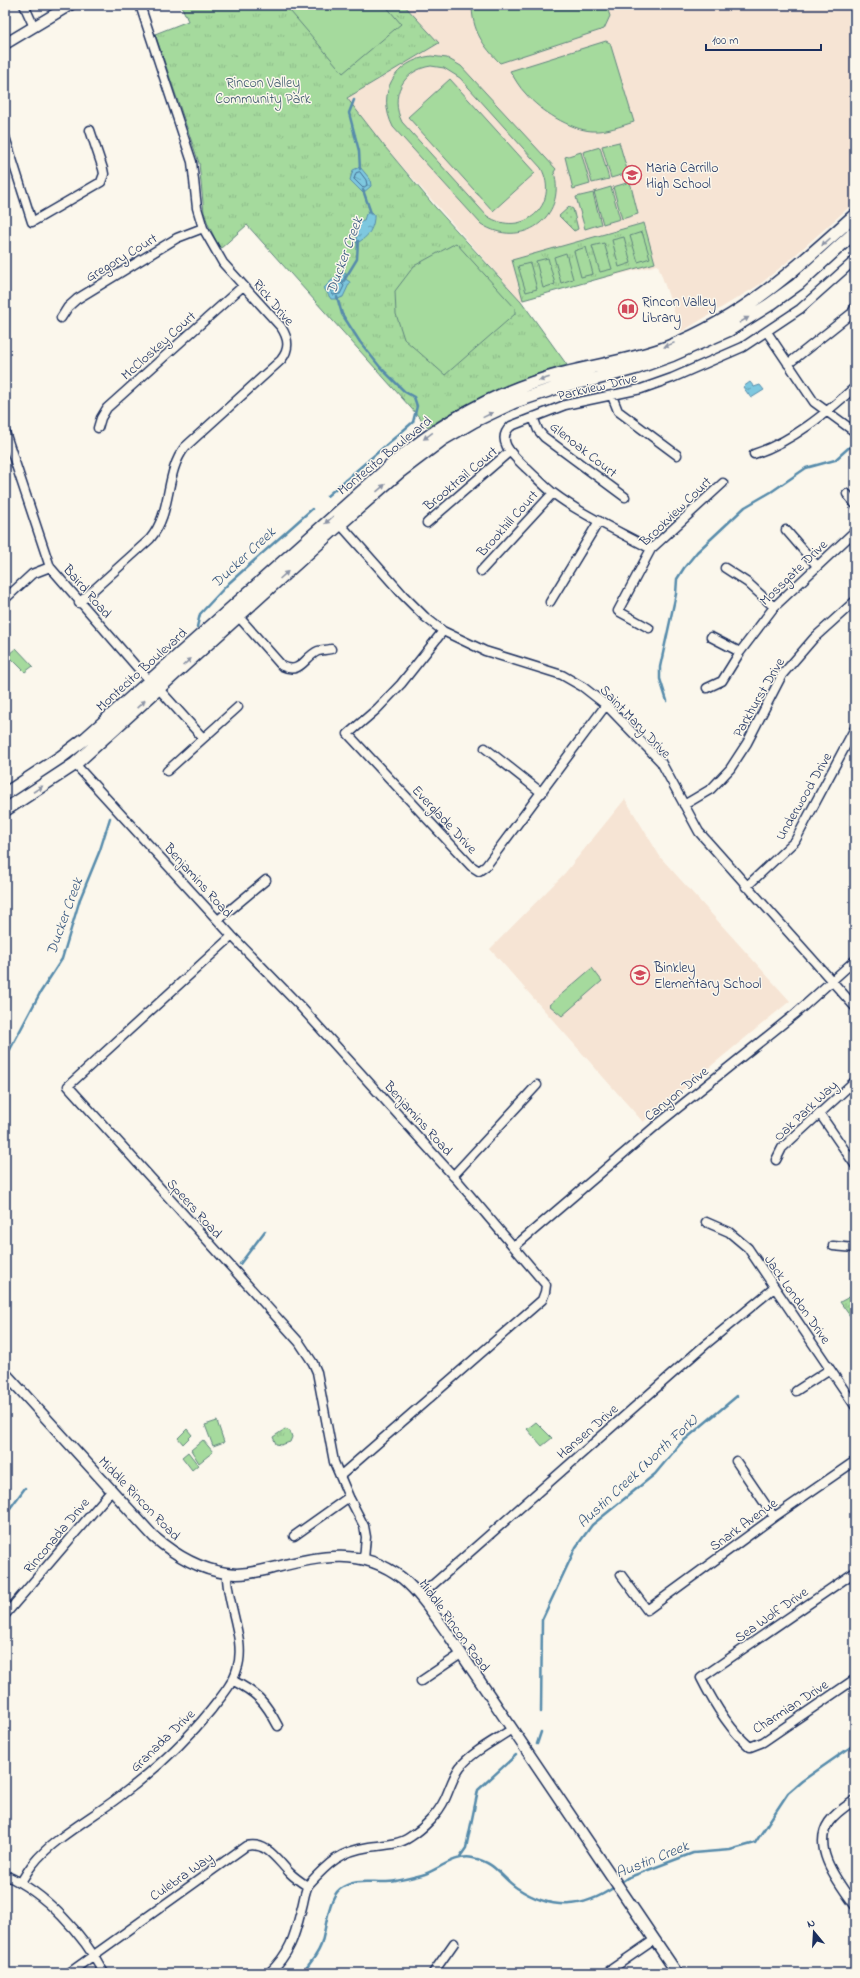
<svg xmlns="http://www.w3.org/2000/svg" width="860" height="1978" font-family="'Indie Flower',sans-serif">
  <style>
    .built { fill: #f6e4d4 }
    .grass { fill: url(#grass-dots); stroke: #60847e }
    .park { fill: url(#park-tufts); stroke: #60847e }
    .garden { fill: #a5da9d; stroke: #60847e; fill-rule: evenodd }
    .water { fill: url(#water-ripples); stroke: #568bab }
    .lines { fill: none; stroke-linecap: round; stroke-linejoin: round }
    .shore { stroke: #436c92; stroke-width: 1 }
    .stream { stroke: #568bab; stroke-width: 2.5 }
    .minor-casing { stroke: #1b2f5e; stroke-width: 11 }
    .tertiary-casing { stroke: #1b2f5e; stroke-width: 13 }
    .secondary-casing { stroke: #1b2f5e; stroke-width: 15 }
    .minor { stroke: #fbf7ec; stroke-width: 8 }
    .tertiary { stroke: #fbf7ec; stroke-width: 10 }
    .secondary { stroke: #fbf7ec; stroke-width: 12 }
    .oneway { fill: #8b93a5 }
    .labels { text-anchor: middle; stroke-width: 3; stroke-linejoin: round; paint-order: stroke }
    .park-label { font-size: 14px; fill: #3e5a6e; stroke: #fbf7ec }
    .poi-label { font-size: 14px; fill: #1b2f5e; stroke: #fbf7ec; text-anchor: start }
    .street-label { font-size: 14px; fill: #1b2f5e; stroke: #fbf7ec }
    .water-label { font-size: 15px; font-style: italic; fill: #34557e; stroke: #fbf7ec }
  </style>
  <defs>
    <pattern id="grass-dots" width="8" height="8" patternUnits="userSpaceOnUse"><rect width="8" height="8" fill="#a5da9d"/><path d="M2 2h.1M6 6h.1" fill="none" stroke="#8dbb8a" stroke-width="1.8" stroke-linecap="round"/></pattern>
    <pattern id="park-tufts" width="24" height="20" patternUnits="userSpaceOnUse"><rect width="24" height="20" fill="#a5da9d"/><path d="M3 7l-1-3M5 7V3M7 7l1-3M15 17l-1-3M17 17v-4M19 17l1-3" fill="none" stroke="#8dbb8a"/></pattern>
    <pattern id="water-ripples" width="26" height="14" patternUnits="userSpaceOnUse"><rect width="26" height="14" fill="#7ec8df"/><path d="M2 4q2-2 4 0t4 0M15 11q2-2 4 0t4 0" fill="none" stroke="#66a3b8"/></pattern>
  </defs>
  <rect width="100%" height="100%" fill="#fbf7ec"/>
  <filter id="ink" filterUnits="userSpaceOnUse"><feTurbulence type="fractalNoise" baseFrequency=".025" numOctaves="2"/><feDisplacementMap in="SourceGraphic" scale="8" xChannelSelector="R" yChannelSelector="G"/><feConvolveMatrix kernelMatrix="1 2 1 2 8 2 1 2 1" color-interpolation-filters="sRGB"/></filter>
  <g filter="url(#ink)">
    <path class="built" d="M404,5H855V202L792,258L759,285L681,332L658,265L591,281L521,301L385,147L347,98L438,43Z
      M625,799L661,858L790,1001L643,1122L490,949L565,873Z"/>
    <path class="grass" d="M569,207L573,209L578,229L574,231L559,216Z"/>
    <path class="park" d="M181,5H404L439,43L347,98L385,147L435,207L521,301L567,365C517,378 472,400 428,427L247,225L220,249L208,224L204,212L199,163L155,34L188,21Z
      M644,223L655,263L523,300L512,260Z
      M855,1294V1323L840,1302Z
      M285,1429L290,1431L292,1437L290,1442L281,1445L276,1444L273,1437Z"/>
    <path class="garden" d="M285,5H385L401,24L343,73Z
      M472,5H606L610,16L604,29L500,63C483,46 472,30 472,5Z
      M606,41L610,43L634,122C621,126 606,132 592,131C571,130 539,110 526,94C519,87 515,79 510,71Z
      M431,56L447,58L461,66L556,169L554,172C567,218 521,250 481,224L393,127C376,93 394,61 431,56ZM431,66L444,68L460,78L541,168C561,205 522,239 487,216L402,122C389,96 403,70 431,66Z
      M450,79L535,173L493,211L408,117Z
      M619,142L628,173L611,178L602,146Z
      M600,147L609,179L592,183L583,152Z
      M581,152L590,184L573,189L565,157Z
      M630,182L638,214L622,219L613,187Z
      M611,187L620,219L603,224L594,192Z
      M593,193L601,224L585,229L576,197Z
      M642,232L650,258L638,262L630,236Z
      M624,237L631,263L619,267L612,240Z
      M456,243L515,308V314L445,375L404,339L396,314L395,291L414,266Z
      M604,243L612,269L600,272L592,246Z
      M586,247L593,274L581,277L574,251Z
      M566,253L573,279L561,283L554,257Z
      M548,258L555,284L543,288L536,261Z
      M530,263L537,289L526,292L518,266Z
      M16,648L33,666L25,672L8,655Z
      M592,968L602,981L562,1016L549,1005Z
      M217,1421L224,1442L213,1446L205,1425Z
      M536,1422L552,1438L542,1446L527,1429Z
      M187,1429L192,1435L183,1444L178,1438Z
      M203,1440L213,1452L199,1463L191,1450Z
      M188,1452L198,1465L192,1470L182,1457Z"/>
    <path class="water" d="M360,167L370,179L371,186L363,193L350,180L353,170Z
      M367,211L374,214C375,226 368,239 356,243L357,225L360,221L364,220L366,214L368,213Z
      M346,272L344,278L350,282L343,297L338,299H331L324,288L332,280Z
      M750,382L754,387L760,385L764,390L751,398L743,387Z"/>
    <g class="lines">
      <path class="shore" d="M360,172L366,180L367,185L363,188L354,179L356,173Z
        M339,281L344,286L340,294L333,295L330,289Z"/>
      <path class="stream" d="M354,100L349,113L359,151L360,169
        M363,190L371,213
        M343,282L357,259L358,241
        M327,496L413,422L417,406L414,397L405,392L380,367L360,342L342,314L337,297
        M197,627L200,614L229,583L312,509
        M667,701L660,679V667L676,594L677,579L684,568L697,552L745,507L771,492L806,468L835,460L855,442
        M5,1059L40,993L62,959L80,899L100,850L110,818
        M240,1264L265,1231
        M5,1515L25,1488
        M541,1712L542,1620L576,1547L592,1525L655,1474L681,1443L737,1396
        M537,1744L541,1732
        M459,1858L466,1848L478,1790L516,1755
        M620,1883L627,1878L693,1853L730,1850L755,1843L788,1793L802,1781L855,1744
        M302,1973C309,1965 317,1956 321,1945C326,1930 328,1898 340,1889C357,1876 377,1885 396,1881C405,1879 416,1877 425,1874C440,1868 457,1854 473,1858C497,1863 500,1877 517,1888C552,1911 583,1909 616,1886"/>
      <defs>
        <path id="minor" d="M24,5L34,27
          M5,137L32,222L101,182L104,174L103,169L90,130
          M61,318L68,307L77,299L177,238L203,228
          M767,332L814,402L855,432
          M788,364L852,313L855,307
          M612,396L618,411L677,455
          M533,417L538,430L544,437L625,497
          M98,428L101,418L107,408L243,286
          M5,432L50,567L142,673L158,688L203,738
          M754,454C793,441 825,414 855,387
          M847,494L855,504
          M427,523L509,452
          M340,524L403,595L425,617L443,631L485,651L562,675L583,687L606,705L661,762L699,832L855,1007
          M786,530L817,566
          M651,549C618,531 582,515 553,493C543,485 535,476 526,468C515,457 494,441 511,426L565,405L641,389L672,378L743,347L800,309L855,260
          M725,568L748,583L774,607
          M481,571L553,493
          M5,599L32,574L50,567
          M550,602L599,521
          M79,603L150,539C173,512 164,474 185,447L281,360C290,349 289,339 281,327L223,263L203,228L197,208L192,162L140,5
          M238,616L282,666C301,675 304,657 318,651C322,650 327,650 331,649
          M649,628L618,611L651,549L723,483
          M443,631L401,684L377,709L348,734L471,866L479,871L486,866L606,705
          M711,637L740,652
          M707,688L722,681L740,652L774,607L855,531
          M485,748L542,793
          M75,764L232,936L300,1006L457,1180L546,1285L545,1292L542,1300L340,1476
          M167,771L238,707
          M684,805L711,789L730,769L747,743L782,675L814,638L855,601
          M746,887L795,841L855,728
          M218,920L266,880
          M232,936L68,1086L299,1342L313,1363L317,1372L334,1462L349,1497L364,1526L366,1537L364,1559
          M820,1114L855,1165
          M776,1160L782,1148L855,1081
          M453,1176L537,1085
          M706,1222L729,1232L748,1248L855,1406
          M833,1246L855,1248
          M514,1247L658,1124L795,1014L855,960
          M796,1391L830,1369
          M736,1461L774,1517
          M294,1536L349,1497
          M855,1572L701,1678C713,1702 730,1730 750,1747L763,1742L855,1679
          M621,1575L647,1610L774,1517L855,1461
          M420,1596L705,1345L774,1288
          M5,1615L112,1490
          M232,1680C257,1693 265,1701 278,1726
          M421,1681L461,1654
          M855,1800C846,1806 836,1812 829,1822C810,1849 841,1885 855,1906
          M5,1875C46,1893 83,1934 104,1973
          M21,1882C25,1876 28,1870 33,1864C52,1839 93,1817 119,1797C151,1773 186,1741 211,1710C220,1698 233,1684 237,1669C247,1641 226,1603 227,1574
          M69,1973L246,1846C267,1841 277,1860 290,1873C295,1878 301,1882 307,1886
          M269,1973C291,1953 295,1934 302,1907C304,1900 305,1889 309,1884C328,1863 341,1851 369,1847C383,1845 399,1845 410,1837C423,1829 438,1814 445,1799C450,1788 453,1777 460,1767C473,1751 496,1740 512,1729
          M433,1973L454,1943
          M606,1973L654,1940"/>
        <path id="tertiary" d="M5,44L70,5
          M5,1373L154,1537C175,1555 198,1569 226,1573C243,1576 260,1571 277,1567C321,1556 362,1547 402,1578C421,1594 435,1616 450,1637L677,1973"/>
        <path id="secondary" d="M5,794L61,757L86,738L395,462C444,421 500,390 562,374C597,365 634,360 668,347C744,317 796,269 855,215
          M5,810L75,764L332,531L398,473L443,439L474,421L514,402L565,385L595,379L636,368L672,355L729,330L769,305L798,284L855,232"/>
      </defs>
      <use href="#minor" class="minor-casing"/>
      <use href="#tertiary" class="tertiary-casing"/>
      <use href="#secondary" class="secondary-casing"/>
      <use href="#minor" class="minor"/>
      <use href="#tertiary" class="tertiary"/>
      <use href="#secondary" class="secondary"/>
    </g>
    <defs><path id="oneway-solid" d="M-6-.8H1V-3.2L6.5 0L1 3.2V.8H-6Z"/></defs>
    <g class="oneway">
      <use href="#oneway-solid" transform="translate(826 242) rotate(138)"/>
      <use href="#oneway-solid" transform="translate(744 320) rotate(-31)"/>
      <use href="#oneway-solid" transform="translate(669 345) rotate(158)"/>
      <use href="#oneway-solid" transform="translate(544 379) rotate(163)"/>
      <use href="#oneway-solid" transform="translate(488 415) rotate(-26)"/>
      <use href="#oneway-solid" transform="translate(428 436) rotate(144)"/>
      <use href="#oneway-solid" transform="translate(381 488) rotate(-41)"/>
      <use href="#oneway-solid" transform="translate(329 520) rotate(138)"/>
      <use href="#oneway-solid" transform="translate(284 575) rotate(-42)"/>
      <use href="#oneway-solid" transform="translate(187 662) rotate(-42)"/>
      <use href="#oneway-solid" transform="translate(141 704) rotate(-43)"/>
      <use href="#oneway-solid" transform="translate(38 789) rotate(-33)"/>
    </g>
  </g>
  <defs>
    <symbol id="school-ring" viewBox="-11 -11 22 22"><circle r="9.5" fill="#fbf7ec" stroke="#d1495b" stroke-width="1.5"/><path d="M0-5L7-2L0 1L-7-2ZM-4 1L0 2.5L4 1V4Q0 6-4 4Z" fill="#d1495b"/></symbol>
    <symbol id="library-ring" viewBox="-11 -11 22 22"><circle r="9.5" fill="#fbf7ec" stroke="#d1495b" stroke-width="1.5"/><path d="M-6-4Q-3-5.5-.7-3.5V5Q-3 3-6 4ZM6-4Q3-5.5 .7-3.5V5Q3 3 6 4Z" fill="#d1495b"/></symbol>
  </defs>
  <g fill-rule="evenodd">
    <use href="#school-ring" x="621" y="164" width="22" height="22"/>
    <use href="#library-ring" x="617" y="298" width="22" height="22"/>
    <use href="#school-ring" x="629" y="964" width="22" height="22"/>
  </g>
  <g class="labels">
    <g class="park-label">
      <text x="263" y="87">Rincon Valley<tspan x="263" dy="16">Community Park</tspan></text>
    </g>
    <g class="poi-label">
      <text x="646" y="172">Maria Carrillo<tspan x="646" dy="16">High School</tspan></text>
      <text x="642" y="306">Rincon Valley<tspan x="642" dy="16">Library</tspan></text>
      <text x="654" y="972">Binkley<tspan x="654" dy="16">Elementary School</tspan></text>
    </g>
    <g class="street-label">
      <text transform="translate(121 257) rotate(-31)" y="5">Gregory Court</text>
      <text transform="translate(274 302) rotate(50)" y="5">Rick Drive</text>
      <text transform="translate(158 345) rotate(-42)" y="5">McCloskey Court</text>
      <text transform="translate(597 386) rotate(-13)" y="5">Parkview Drive</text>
      <text transform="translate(584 449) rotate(38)" y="5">Glenoak Court</text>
      <text transform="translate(384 455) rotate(-39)" y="5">Montecito Boulevard</text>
      <text transform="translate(460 478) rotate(-40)" y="5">Brooktrail Court</text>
      <text transform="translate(675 511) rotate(-44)" y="5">Brookview Court</text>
      <text transform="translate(507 523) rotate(-48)" y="5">Brookhill Court</text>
      <text transform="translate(793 572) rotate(-44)" y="5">Mossgate Drive</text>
      <text transform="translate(88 591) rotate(49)" y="5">Baird Road</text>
      <text transform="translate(141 669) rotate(-42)" y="5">Montecito Boulevard</text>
      <text transform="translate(758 697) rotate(-60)" y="5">Parkhurst Drive</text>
      <text transform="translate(636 721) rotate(46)" y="5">Saint Mary Drive</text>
      <text transform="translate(803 796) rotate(-60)" y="5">Underwood Drive</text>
      <text transform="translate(445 819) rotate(47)" y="5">Everglade Drive</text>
      <text transform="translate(199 880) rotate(48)" y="5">Benjamins Road</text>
      <text transform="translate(676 1093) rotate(-39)" y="5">Canyon Drive</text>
      <text transform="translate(805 1110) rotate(-43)" y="5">Oak Park Way</text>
      <text transform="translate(419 1118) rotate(48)" y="5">Benjamins Road</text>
      <text transform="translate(195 1208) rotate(48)" y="5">Speers Road</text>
      <text transform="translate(798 1299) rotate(55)" y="5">Jack London Drive</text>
      <text transform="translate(587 1431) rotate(-41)" y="5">Hansen Drive</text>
      <text transform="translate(140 1498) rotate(46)" y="5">Middle Rincon Road</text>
      <text transform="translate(743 1524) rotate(-36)" y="5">Snark Avenue</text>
      <text transform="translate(56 1535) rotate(-50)" y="5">Rinconada Drive</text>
      <text transform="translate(771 1614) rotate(-35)" y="5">Sea Wolf Drive</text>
      <text transform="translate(455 1625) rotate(54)" y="5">Middle Rincon Road</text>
      <text transform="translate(790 1706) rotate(-33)" y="5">Charmian Drive</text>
      <text transform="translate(162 1740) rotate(-44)" y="5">Granada Drive</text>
      <text transform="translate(181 1876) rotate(-35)" y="5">Culebra Way</text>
    </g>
    <g class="water-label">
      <text transform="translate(344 255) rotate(-70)" y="5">Ducker Creek</text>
      <text transform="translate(243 557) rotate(-43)" y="5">Ducker Creek</text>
      <text transform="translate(64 916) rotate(-70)" y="5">Ducker Creek</text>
      <text transform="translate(637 1471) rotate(-43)" y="5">Austin Creek (North Fork)</text>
      <text transform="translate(652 1859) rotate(-22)" y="5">Austin Creek</text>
    </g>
  </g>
  <rect width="860" height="1978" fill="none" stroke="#fbf7ec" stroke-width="20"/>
  <rect x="10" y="10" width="840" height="1958" fill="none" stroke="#1b2f5e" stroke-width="1.5" filter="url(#ink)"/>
  <g transform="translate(814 1932) rotate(342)" stroke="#fbf7ec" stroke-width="3" paint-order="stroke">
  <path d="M0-3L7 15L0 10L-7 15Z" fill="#1b2f5e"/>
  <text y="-6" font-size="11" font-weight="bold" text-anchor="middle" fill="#1b2f5e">N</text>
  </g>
  <path d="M706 44v6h115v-6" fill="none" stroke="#1b2f5e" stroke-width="2"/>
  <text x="712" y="44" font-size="12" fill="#1b2f5e" stroke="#fbf7ec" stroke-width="3" paint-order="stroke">100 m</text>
</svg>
